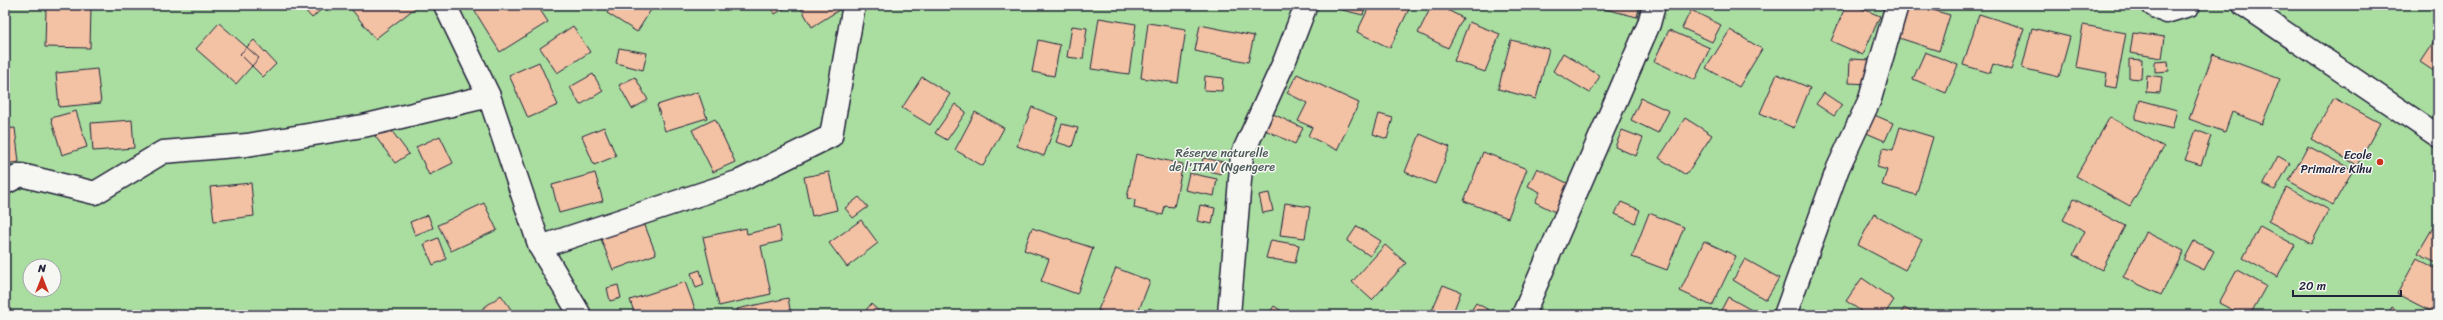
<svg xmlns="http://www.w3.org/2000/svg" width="2443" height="320" font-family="Sriracha,sans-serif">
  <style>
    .green { fill: #aadea0; stroke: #66806e; fill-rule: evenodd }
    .building { fill: #f3c1a3; stroke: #22223b }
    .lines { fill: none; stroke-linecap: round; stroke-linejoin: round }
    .street-casing { stroke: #22223b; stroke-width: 25 }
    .secondary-casing { stroke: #22223b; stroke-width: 25 }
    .street { stroke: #f6f6f2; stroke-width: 22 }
    .secondary { stroke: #f6f6f2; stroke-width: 22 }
    .poi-dot { fill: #c8321e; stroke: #f6f6f2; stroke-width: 1.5 }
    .labels { text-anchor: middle; stroke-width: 3; stroke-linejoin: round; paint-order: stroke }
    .park-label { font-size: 12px; fill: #4b5a59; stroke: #f6f6f2 }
    .poi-label { font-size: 12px; fill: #22223b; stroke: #f6f6f2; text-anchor: end }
  </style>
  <rect width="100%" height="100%" fill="#f6f6f2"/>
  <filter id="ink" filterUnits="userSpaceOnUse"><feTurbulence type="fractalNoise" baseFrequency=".025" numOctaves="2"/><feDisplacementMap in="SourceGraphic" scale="8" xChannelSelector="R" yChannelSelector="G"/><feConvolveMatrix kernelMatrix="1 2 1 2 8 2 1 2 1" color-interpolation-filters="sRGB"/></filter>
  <g filter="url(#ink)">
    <path class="green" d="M5,5H2438V315H5ZM30,266H54V290H30Z"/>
    <path class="building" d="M300,5H326L312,18Z
      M348,5H419L375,39Z
      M483,5H502L506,11L515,5H537L548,22L500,52L474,10Z
      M612,5H654L637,32L607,13Z
      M769,5H790L775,14Z
      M799,5H847L812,27Z
      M1322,5H1365L1363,15Z
      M1370,5H1411L1390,48L1357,32Z
      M1432,5H1438L1463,18L1448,48L1418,33Z
      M1597,5H1640L1637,17L1597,7Z
      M1846,5H1853L1880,16L1863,55L1831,41Z
      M1906,5H1915L1950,15L1939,51L1896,37Z
      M46,7L91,8L90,48L45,47Z
      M1691,10L1721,25L1712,42L1682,28Z
      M1979,14L2024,28L2011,70L1993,64L1990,73L1963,65Z
      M1099,18L1136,24L1129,74L1091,69Z
      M1469,22L1500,34L1485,72L1454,61Z
      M219,23L259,58L236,84L196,49Z
      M1148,23L1186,29L1178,83L1141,78Z
      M1200,25L1254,36L1248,62L1195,51Z
      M2083,25L2126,33L2116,88L2105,86L2107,73L2076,67Z
      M573,26L590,52L557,73L540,48Z
      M1072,26L1087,28L1083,59L1067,57Z
      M2032,28L2070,37L2059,77L2022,68Z
      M1669,30L1710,48L1695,80L1654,61Z
      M1730,30L1762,49L1739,87L1706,68Z
      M2133,33L2165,37L2162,58L2130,53Z
      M2438,35V74L2420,62Z
      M254,40L276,64L263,77L240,54Z
      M1038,40L1060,45L1054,76L1032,72Z
      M1511,40L1549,49L1536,99L1498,89Z
      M619,48L647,53L643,70L616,63Z
      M1925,52L1958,65L1946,93L1913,79Z
      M1563,53L1600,76L1590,93L1553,71Z
      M2213,54L2280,79L2262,124L2232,112L2225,132L2189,119Z
      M1850,59L1870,60L1869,84L1849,83Z
      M2129,59L2142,60L2141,79L2129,78Z
      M2168,61L2169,71L2155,72V62Z
      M539,62L558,105L528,118L509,75Z
      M97,69L101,103L59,107L56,73Z
      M593,74L603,91L580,105L570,87Z
      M1297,74L1359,103L1337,150L1308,136L1312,127L1298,121L1307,103L1287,93Z
      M1777,74L1810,88L1794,128L1760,113Z
      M2147,75L2162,77L2160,93L2146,92Z
      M1205,76L1223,78L1222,91L1204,90Z
      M635,77L648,100L632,109L619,85Z
      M922,77L950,94L930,125L902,108Z
      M5,84H6V122H5Z
      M698,92L707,118L665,131L657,105Z
      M1824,93L1842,105L1834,116L1816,104Z
      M1641,98L1669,111L1658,133L1631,120Z
      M2334,98L2380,123L2357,165L2311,139Z
      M2140,100L2177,110L2172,129L2135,119Z
      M955,104L966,112L947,140L935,133Z
      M1032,107L1058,117L1044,156L1017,146Z
      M76,111L87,147L62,155L51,118Z
      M975,112L1004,128L983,166L955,150Z
      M1271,113L1303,128L1295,144L1263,129Z
      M1379,114L1393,118L1387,139L1373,134Z
      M1872,114L1893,123L1885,141L1864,132Z
      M2110,117L2164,147L2130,206L2076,176Z
      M1685,118L1712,135L1686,175L1659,158Z
      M715,119L735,162L713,172L692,130Z
      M132,120L134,148L93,151L91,123Z
      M1062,124L1078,128L1072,147L1056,142Z
      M388,126L409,154L395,163L375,136Z
      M604,127L616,156L594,165L582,136Z
      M1900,127L1933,137L1916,195L1882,185L1887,170L1877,167L1883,148L1893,150Z
      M15,128L19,162L5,164V129Z
      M1622,130L1643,138L1636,156L1615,147Z
      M2196,130L2211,136L2201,165L2185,160Z
      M1420,134L1450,147L1435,184L1405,172Z
      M440,136L453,163L429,175L416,147Z
      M2308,146L2353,170L2333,205L2289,181Z
      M1483,152L1527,169L1508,218L1464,201Z
      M1136,154L1183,164L1174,207L1165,206L1163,215L1134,208L1135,200L1127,198Z
      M2278,156L2290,163L2275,190L2263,184Z
      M1203,158L1224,162L1221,174L1201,169Z
      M1537,168L1569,184L1555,212L1535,202L1540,192L1528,186Z
      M829,172L837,210L812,216L804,177Z
      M595,173L603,201L559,213L552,185Z
      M1189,173L1217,179L1214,196L1185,190Z
      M251,183L254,216L214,221L210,187Z
      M2287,187L2329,210L2311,244L2268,221Z
      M1269,193L1273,211L1263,213L1259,195Z
      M859,197L868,207L853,218L845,208Z
      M2074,199L2125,226L2102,270L2073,255L2085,231L2063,220Z
      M1621,202L1640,210L1635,223L1615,214Z
      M484,203L497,230L451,251L438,225Z
      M1285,203L1310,207L1305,238L1280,235Z
      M1200,205L1215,208L1212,224L1197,221Z
      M1649,213L1684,227L1667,270L1632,257Z
      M1874,214L1922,240L1905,270L1858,245Z
      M428,215L433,228L415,235L410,222Z
      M2438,219V263L2418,253Z
      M861,220L878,243L847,267L829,243Z
      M644,223L656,254L613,270L601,239Z
      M779,226L782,241L761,246L771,294L719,306L703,237L746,228L747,234Z
      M1357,226L1381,241L1370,256L1347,241Z
      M2260,226L2295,245L2277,277L2243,258Z
      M1032,228L1093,248L1077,294L1041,281L1049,259L1024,250Z
      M2146,232L2184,251L2161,295L2123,277Z
      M438,238L446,259L433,265L424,244Z
      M1271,240L1299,245L1295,263L1266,258Z
      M1704,241L1736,256L1712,306L1680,291Z
      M2194,241L2214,251L2204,270L2184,260Z
      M1385,245L1406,263L1372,300L1352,282Z
      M2417,258L2438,270V315L2397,294Z
      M1745,259L1779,278L1766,300L1733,280Z
      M1116,268L1150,281L1137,315H1111L1098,310Z
      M700,270L704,285L696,288L691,273Z
      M2237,270L2266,286L2250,315H2242L2219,303Z
      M1862,278L1894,300L1884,315H1867L1846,301Z
      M685,282L697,314L635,315L630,300Z
      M618,285L621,298L610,301L607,288Z
      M1443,285L1461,292L1452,315H1430Z
      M501,295L515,315H486L482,309Z
      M1728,297L1755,312L1754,315H1726L1720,312Z
      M788,298L791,315H738L737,309Z
      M1476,303L1498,315L1469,314Z
      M871,304L883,315H862Z
      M1274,306L1288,315H1268Z
      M2392,307L2404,315H2387Z
      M1149,308L1166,314V315H1147Z
      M1904,308L1917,315H1900Z"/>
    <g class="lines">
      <defs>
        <path id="street" d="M445,5L489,96L540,247L580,315
          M2244,5L2438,136
          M5,183L21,175L95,193L163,152L247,145L363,126L489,96
          M540,247L740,181L831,136L854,5
          M1229,315L1242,155L1285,60L1306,5
          M1523,315L1649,24L1654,5
          M1785,315L1838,168L1870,99L1897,5"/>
        <path id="secondary" d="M2153,5L2166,12L2189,5"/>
      </defs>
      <use href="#street" class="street-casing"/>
      <use href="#secondary" class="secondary-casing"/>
      <use href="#street" class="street"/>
      <use href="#secondary" class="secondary"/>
    </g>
  </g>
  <circle class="poi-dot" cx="2380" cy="162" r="4"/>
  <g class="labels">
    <g class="park-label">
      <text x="1222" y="157">Réserve naturelle<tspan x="1222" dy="14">de l'ITAV (Ngengere</tspan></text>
    </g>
    <g class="poi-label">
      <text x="2372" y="159">Ecole<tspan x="2372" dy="14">Primaire Kihu</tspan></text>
    </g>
  </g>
  <rect width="2443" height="320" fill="none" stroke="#f6f6f2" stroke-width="20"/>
  <rect x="10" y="10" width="2423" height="300" fill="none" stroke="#22223b" stroke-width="1.5" filter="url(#ink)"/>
  <g transform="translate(42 278)"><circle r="19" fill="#f6f6f2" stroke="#a1a1a9"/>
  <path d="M0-3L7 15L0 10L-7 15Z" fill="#c8321e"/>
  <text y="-6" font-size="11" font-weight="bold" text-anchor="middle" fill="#22223b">N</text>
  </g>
  <path d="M2293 290v6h108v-6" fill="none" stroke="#22223b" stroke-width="2"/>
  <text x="2299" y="290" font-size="12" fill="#22223b" stroke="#f6f6f2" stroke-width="3" paint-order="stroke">20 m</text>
</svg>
